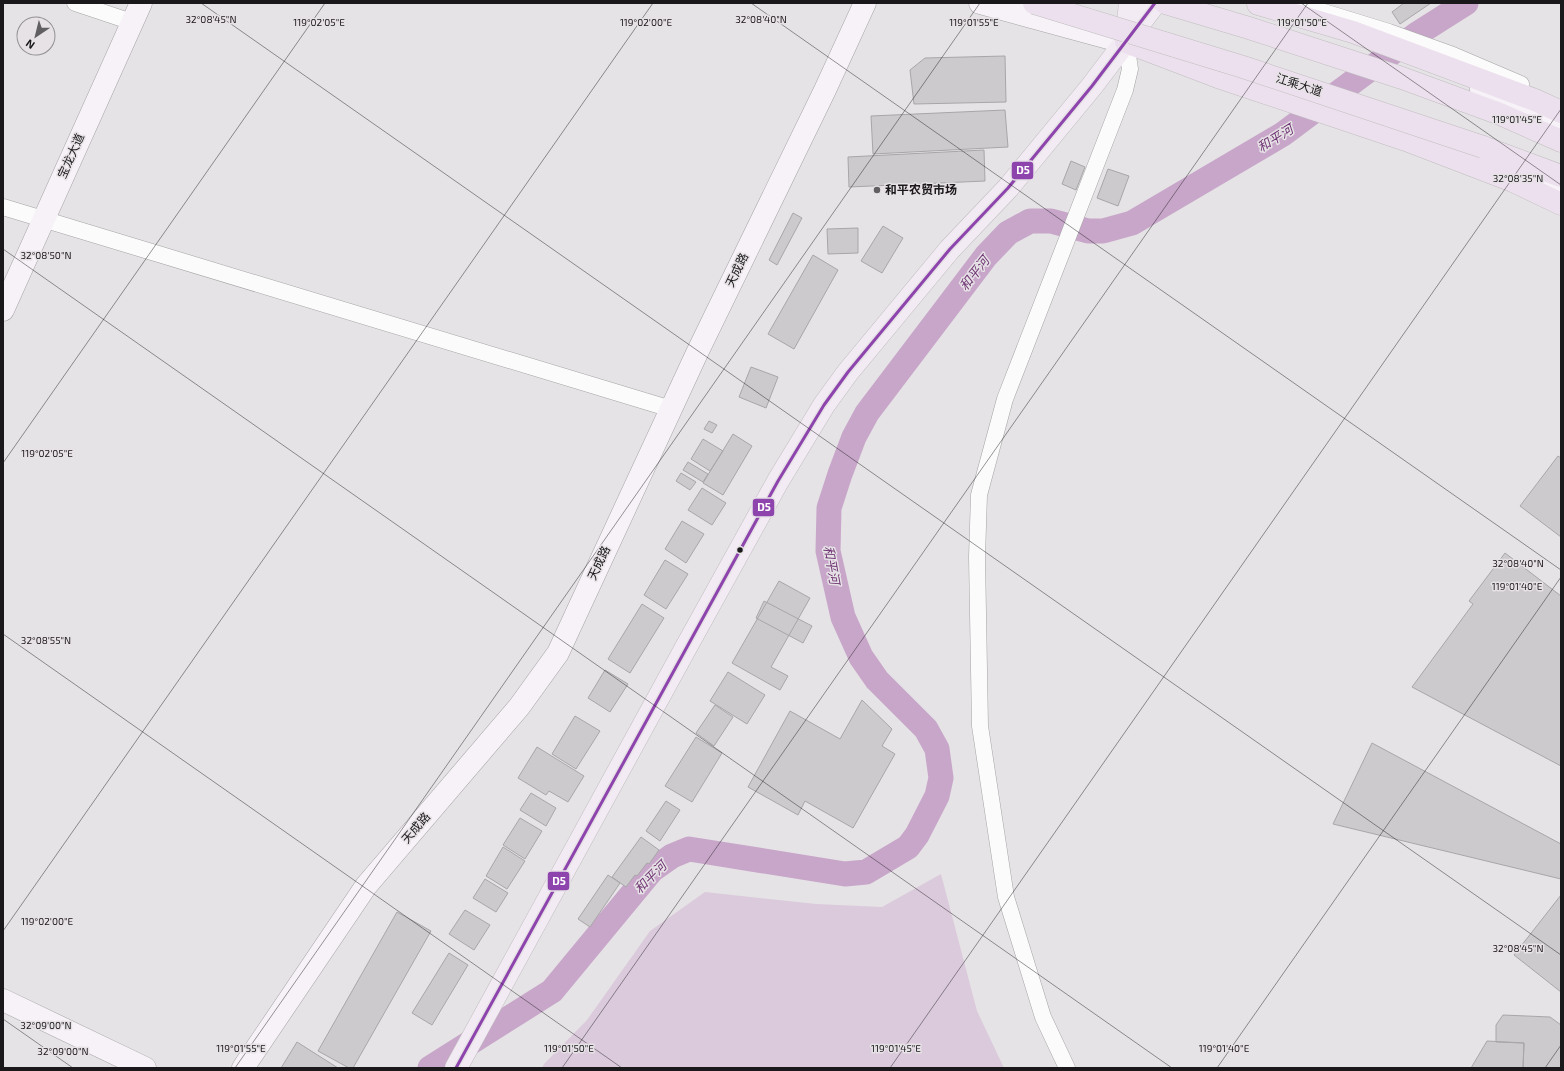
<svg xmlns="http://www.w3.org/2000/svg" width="1564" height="1071" font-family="'Exo 2','Noto Sans SC',sans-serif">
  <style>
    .green { fill: #dbcadc }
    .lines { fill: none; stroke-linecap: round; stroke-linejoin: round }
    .river { stroke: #c8a6ca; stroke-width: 25 }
    .building { fill: #cccacc; stroke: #a8a6a8 }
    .street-casing { stroke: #a6a4a6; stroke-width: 17 }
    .secondary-casing { stroke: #a6a4a6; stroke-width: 23 }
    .primary-casing { stroke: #bfbebf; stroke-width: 23 }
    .highway-casing { stroke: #bfbebf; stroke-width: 23 }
    .street { stroke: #fbfbfb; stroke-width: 16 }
    .secondary { stroke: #f6f2f7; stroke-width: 22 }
    .primary { stroke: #f3ebf3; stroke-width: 22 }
    .highway { stroke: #ede0ee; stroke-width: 22 }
    .highway-bridge-casing { stroke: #bfbebf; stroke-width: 23; stroke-linecap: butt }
    .highway-bridge { stroke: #ede0ee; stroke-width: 22 }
    .bus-1-casing { stroke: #e6e2e6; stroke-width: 6 }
    .bus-1 { stroke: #8e44ad; stroke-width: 3 }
    .ticks { fill: none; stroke: #1a181a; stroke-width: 1; stroke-opacity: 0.45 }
    .poi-dot { fill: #615f61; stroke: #e6e2e6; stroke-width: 1.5 }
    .bus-dot { fill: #1a181a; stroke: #e6e2e6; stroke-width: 1.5 }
    .labels { text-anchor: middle; stroke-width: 3; stroke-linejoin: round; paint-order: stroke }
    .street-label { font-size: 12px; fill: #1a181a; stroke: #e6e2e6 }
    .poi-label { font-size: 12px; font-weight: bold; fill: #1a181a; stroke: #e6e2e6; text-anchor: start }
    .water-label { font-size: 13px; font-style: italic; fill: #703674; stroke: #e6e2e6 }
    .ticks-label { font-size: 10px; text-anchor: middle; fill: #1a181a; stroke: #e6e2e6; stroke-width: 3; stroke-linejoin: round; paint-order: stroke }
    .line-badge { stroke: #e6e2e6; stroke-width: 1.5 }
    .badge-label { font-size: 11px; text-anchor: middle; font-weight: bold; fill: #fff }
  </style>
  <rect width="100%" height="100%" fill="#e5e3e5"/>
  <path class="green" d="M941,874L977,1011L1004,1068H542L544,1064L587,1020L650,931L705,892L816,904L882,907Z"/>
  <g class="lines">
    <path class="river" d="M430,1068L552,991L652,870L672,856L689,849L845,874L866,872L908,847L917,835L937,796L941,778L937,749L926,729L877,680L861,657L843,617L828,551L829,508L840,474L854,437L867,413L986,256L1008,233L1030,221H1051L1088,231H1103L1132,223L1283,134L1417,34L1466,3"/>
  </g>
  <path class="building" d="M1404,3H1431L1400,24L1392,12Z
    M1005,56L1006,102L914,104L910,70L925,58Z
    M1005,110L1008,147L873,154L871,116Z
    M984,150L985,181L849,187L848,157Z
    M1071,161L1085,167L1076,190L1062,184Z
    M1108,169L1129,176L1118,206L1097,198Z
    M793,213L802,218L777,265L769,260Z
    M883,226L903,238L882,273L861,261Z
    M858,228V253L828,254L827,229Z
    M813,255L838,270L794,349L768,334Z
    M751,367L778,377L766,408L739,397Z
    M709,421L717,425L712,433L704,429Z
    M733,434L752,446L723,495L703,483Z
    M703,439L723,451L710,471L691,459Z
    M1558,456L1561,458V537L1520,506Z
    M688,462L708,474L703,482L683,470Z
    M681,473L696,482L690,490L676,481Z
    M702,488L726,503L712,525L688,510Z
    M682,521L704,534L686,563L665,549Z
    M1505,553L1561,596V766L1412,687L1473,604L1469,601Z
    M665,560L688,574L666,609L644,595Z
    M779,581L810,598L771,667L788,676L780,690L732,663Z
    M764,601L812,626L803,643L756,618Z
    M642,604L664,618L630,673L608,659Z
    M605,670L628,684L610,712L588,698Z
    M728,672L765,695L747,724L710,701Z
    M862,700L892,729L882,746L895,754L853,828L805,801L798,815L748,787L790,711L840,739Z
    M715,705L733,717L714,746L696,733Z
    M575,716L600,731L576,769L552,754Z
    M696,737L722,753L692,802L665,786Z
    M1372,743L1561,844V879L1333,824Z
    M537,747L584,776L568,802L549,791L546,795L518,778Z
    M531,793L556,808L546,826L520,810Z
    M666,801L680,810L660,841L646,831Z
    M520,818L542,831L525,859L503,845Z
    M641,837L659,850L649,864L647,863L637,876L635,875L626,887L612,877Z
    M503,847L525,861L507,889L486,876Z
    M608,875L620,883L590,927L578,919Z
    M485,879L508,893L496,912L473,898Z
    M1561,895V992L1514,955Z
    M465,910L490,925L474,950L449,934Z
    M397,912L431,931L353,1068H349L318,1051Z
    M449,953L468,965L432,1025L412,1013Z
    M1503,1015L1550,1017L1561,1025V1068H1523L1524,1043L1496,1042V1025Z
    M1487,1041L1524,1043L1523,1068H1471Z
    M297,1042L338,1068H281Z"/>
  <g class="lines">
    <defs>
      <path id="street" d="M75,3L132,22
        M1301,9L1324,12L1389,32L1453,55L1521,84
        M3,207L671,409
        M1067,1068L1043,1017L1006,897L980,726L977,557L979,495L1005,399L1125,90L1130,69L1126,42"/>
      <path id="secondary" d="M980,3L1141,47
        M1481,89L1561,127
        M1502,165L1561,190
        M3,310L141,3
        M3,1000L145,1068
        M243,1068L366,886L519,707L558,653L697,353L825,90L865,3"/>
      <path id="primary" d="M1126,41L1130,3
        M456,1068L684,651L778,481L824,405L848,372L950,249L1008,188L1092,86L1155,3"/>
      <path id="highway" d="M1165,3L1249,28L1402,78L1500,114L1561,141
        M1258,4L1353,32L1535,100L1561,112
        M1126,42L1218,77L1406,140L1513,181L1561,204
        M1483,147L1561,176"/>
    </defs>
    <use href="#street" class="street-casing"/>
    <use href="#secondary" class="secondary-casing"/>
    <use href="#primary" class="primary-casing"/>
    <use href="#highway" class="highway-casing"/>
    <use href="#street" class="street"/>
    <use href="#secondary" class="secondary"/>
    <use href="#primary" class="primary"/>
    <use href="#highway" class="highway"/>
    <defs>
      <path id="highway-bridge" d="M1034,3L1243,67L1483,147"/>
    </defs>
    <use href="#highway-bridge" class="highway-bridge-casing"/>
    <use href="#highway-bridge" class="highway-bridge"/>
    <defs>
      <path id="bus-1" d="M456,1068L778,481L824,405L848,372L950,249L1008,188L1092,86L1155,3"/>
    </defs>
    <use href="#bus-1" class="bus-1-casing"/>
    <use href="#bus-1" class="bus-1"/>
  </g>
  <path class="ticks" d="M201,3L1561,955M751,3L1561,570M1301,3L1561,185M3,249L1172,1068M3,463L325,3M3,634L622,1068M3,931L653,3M3,1019L73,1068M235,1068L980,3M562,1068L1308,3M890,1068L1561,109M1217,1068L1561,577M1545,1068L1561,1045"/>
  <circle class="poi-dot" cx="877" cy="190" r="4"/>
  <circle class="bus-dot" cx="740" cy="550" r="3.5"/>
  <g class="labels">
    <g class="street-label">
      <text transform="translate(1299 85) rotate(18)" y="4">江乘大道</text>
      <text transform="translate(71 156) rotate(-66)" y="4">宝龙大道</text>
      <text transform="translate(737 270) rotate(-64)" y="4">天成路</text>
      <text transform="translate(599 563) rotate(-65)" y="4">天成路</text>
      <text transform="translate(416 828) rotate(-49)" y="4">天成路</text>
    </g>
    <g class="poi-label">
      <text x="885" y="194">和平农贸市场</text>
    </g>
    <g class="water-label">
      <text transform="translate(1275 138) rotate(-32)" y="5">和平河</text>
      <text transform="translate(974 273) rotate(-52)" y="5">和平河</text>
      <text transform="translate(832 565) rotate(80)" y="5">和平河</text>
      <text transform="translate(650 877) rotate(-45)" y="5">和平河</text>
    </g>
  </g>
  <g class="ticks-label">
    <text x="211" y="23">32°08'45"N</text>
    <text x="761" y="23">32°08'40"N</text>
    <text x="319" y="26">119°02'05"E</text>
    <text x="646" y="26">119°02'00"E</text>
    <text x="974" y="26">119°01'55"E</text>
    <text x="1302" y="26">119°01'50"E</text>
    <text x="1517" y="123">119°01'45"E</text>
    <text x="1518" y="182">32°08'35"N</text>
    <text x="46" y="259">32°08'50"N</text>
    <text x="47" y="457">119°02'05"E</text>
    <text x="1518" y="567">32°08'40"N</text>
    <text x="1517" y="590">119°01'40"E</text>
    <text x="46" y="644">32°08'55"N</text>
    <text x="47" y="925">119°02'00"E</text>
    <text x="1518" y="952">32°08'45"N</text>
    <text x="46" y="1029">32°09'00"N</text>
    <text x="241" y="1052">119°01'55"E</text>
    <text x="569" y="1052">119°01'50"E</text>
    <text x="896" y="1052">119°01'45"E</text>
    <text x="1224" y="1052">119°01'40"E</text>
    <text x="63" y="1055">32°09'00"N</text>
  </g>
  <g class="line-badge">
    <rect x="1011" y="161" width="23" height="19" rx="4" fill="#8e44ad"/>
    <rect x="752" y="498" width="23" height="19" rx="4" fill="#8e44ad"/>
    <rect x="547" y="871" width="23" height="20" rx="4" fill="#8e44ad"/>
  </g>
  <g class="badge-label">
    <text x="1023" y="174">D5</text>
    <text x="764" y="511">D5</text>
    <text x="559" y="885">D5</text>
  </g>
  <rect width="1564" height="1071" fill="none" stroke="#1a181a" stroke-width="8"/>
  <g transform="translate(36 36) rotate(215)"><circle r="19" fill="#e6e2e6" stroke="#949194"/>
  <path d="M0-3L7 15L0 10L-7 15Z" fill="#615f61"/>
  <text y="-6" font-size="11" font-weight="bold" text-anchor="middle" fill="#1a181a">N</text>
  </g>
</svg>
